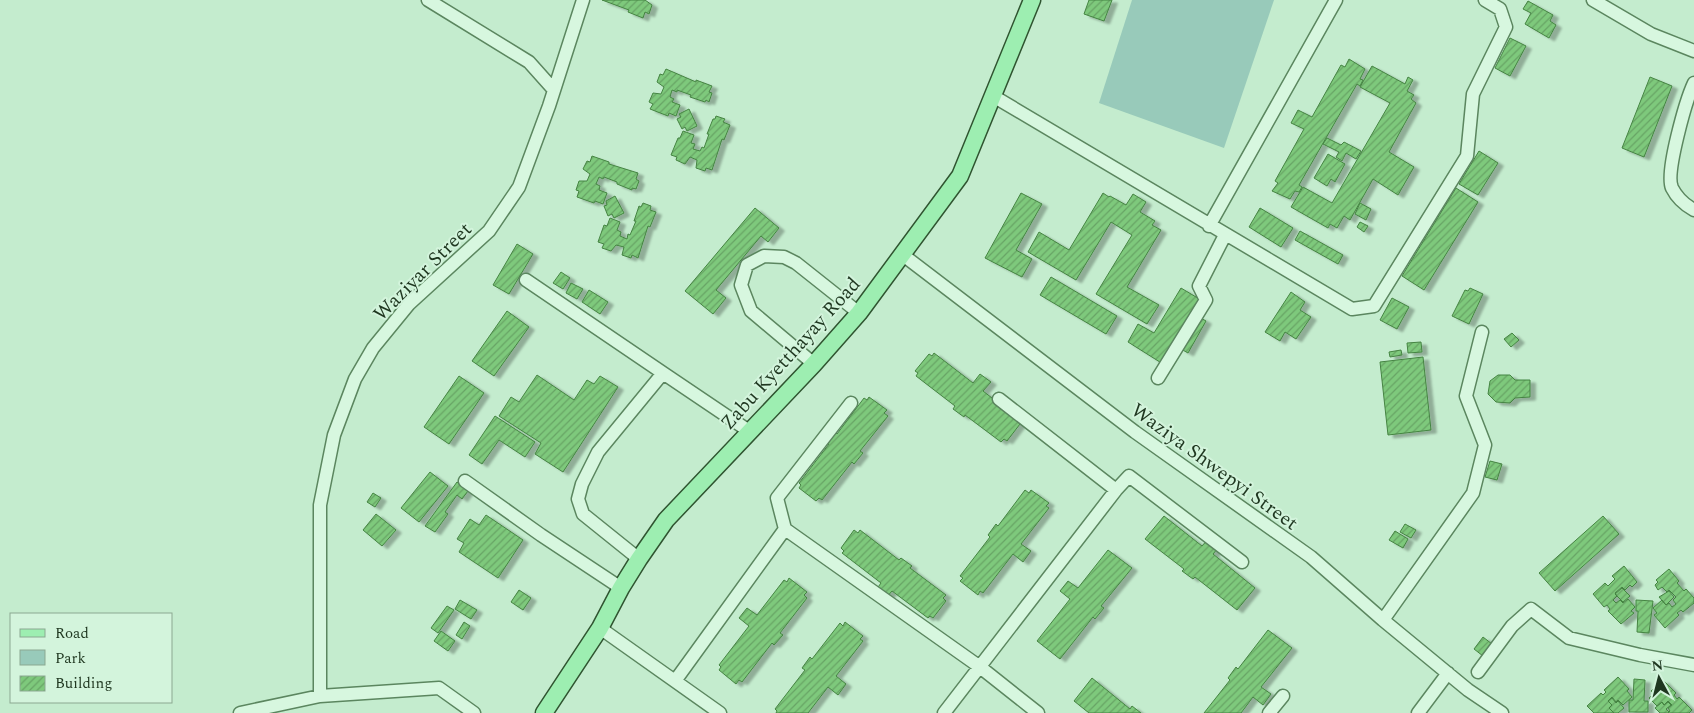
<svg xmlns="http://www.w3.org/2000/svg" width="1694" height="713" font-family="Spectral,serif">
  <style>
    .green { fill: #98caba }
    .building { fill: url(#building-hatch); stroke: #458442; filter: url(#shadow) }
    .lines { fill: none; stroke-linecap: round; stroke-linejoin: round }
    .minor-casing { stroke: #5b865f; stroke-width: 15 }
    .major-casing { stroke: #2f5430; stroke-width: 19 }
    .minor { stroke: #d7f7df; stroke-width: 12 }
    .major { stroke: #9deeb1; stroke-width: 16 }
    .labels { text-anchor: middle; stroke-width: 4; stroke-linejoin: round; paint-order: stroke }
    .street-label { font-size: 20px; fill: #1f3720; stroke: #d3f4dc }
  </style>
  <defs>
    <pattern id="building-hatch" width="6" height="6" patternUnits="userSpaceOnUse" patternTransform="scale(1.25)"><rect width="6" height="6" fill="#7ec97c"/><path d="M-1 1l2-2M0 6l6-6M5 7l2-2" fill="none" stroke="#67a465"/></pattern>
    <filter id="shadow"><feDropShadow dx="5.5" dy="3" stdDeviation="1" flood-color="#0004"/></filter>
  </defs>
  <rect width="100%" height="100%" fill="#c4ecce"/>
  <path class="green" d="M1132,0H1274L1224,148L1099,103Z"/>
  <path class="building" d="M602,0H645L652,5L649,14L645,12L643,18L628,12L629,10Z
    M1089,0H1112L1104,21L1084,14Z
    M1528,1L1553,15L1550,21L1556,25L1549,38L1525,24L1531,13L1523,9Z
    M1510,38L1526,46L1510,76L1495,68Z
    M1349,59L1365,69L1360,79L1363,80L1360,86L1357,84L1299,185L1302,187L1299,192L1295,191L1290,199L1272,191L1278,183L1275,181L1304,129L1291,123L1298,110L1312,117L1341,65L1345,67Z
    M1372,66L1405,84L1408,77L1413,80L1407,91L1414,95L1411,99L1416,103L1389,152L1414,167L1398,195L1373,179L1350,220L1344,216L1337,228L1330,224L1328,228L1291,207L1303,187L1332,203L1390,103L1360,87Z
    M666,69L696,82V80L712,86L709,92L712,93L709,102L706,100L705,102L690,97L691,95L677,90V92L672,90L670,97L674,99L672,102L680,105L676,116L669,113L668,116L650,109L653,104L649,102L653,93L661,94L664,87L657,82L660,74L663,75Z
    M1650,77L1672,86L1644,157L1622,148Z
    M689,109L697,126L687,131L685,127L682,129L677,119L681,117L679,114Z
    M716,116L725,119L723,122L730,125L724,140L722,139L712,170L706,168L705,171L696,168L697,160L690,157L685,164L676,160L677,157L671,155L678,138H680L683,131L694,135L691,143L695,144L693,149L700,151L702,147L704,148L709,134H707L713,119H715Z
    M1327,138L1341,145L1344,142L1361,151L1356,159L1346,153L1342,161L1336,157L1339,152L1323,144Z
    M1479,151L1498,163L1478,195L1459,184Z
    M1328,154L1345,164L1335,182L1331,179L1327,186L1314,178Z
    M592,156L609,162V164L638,173L636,179L639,181L636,189L632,188V190L617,184V182L604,177L603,179L599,177L596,184L600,186L599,190L607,193L603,204L595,201L594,203L577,197L579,191L576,190L579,181H587L590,174L583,169L587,161L590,162Z
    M1456,188L1478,202L1424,290L1402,276Z
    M1021,193L1042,204L1016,250L1032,259L1022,277L985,258Z
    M1103,193L1109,197L1110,196L1126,205L1133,194L1146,202L1140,212L1155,221L1152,225L1161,230L1127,287L1159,305L1147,324L1096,294L1132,235L1111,222L1076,280L1028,252L1039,232L1069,250Z
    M615,196L624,213L614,218L612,214L608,216L604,206L607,205L606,201Z
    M643,203L651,206L650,210L656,212L650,227L648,226L638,258L632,255L631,258L622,255L624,247L616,245L611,251L602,248L604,244L598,242L604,225L607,226L610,218L620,222L617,230L621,232L620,236L627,239L628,234L630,235L636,221H634L639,206L641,207Z
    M1360,203L1371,209L1366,220L1355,214Z
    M755,208L779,228L768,242L761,236L716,290L726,298L713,314L685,291Z
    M1260,208L1293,228L1281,247L1249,227Z
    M1360,222L1368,226L1364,232L1357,227Z
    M1300,231L1343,255L1338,264L1295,240Z
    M517,244L533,254L509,294L493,285Z
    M561,272L570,278L563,289L553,283Z
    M1051,277L1117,316L1106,334L1040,295Z
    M571,283L583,289L577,299L566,293Z
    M1181,288L1201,300L1163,364L1128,342L1138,324L1154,333Z
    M1470,288L1483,294L1469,324L1452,316L1465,290L1468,291Z
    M589,290L608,302L600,314L582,302Z
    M1291,292L1305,302L1300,310L1311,317L1296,339L1285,332L1280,341L1265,332Z
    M1392,298L1409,307L1397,329L1380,320Z
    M507,311L529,327L494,376L472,361Z
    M1199,317L1206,321L1188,353L1181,349Z
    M1512,333L1519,340L1511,347L1504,339Z
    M1421,342L1422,352L1408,353L1407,343Z
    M1401,350L1402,355L1390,357L1389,352Z
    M934,353L973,383L980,374L991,382L983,391L1019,419L1017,421L1020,424L1007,441L1004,439L1001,442L965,415L964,417L953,409L955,406L916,376L918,373L915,371L929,354L932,356Z
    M1423,357L1431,430L1388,435L1380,362Z
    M537,375L574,400L587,380L594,384L600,376L618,387L563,472L535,454L541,443L499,416L511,397L519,402Z
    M1498,375H1510L1515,380H1530V397L1515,398L1510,403L1496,402L1488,394L1490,381Z
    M459,376L484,393L449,444L424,427Z
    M869,397L887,410L884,413L888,416L860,451L863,453L854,464L852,462L822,500L819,498L816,501L799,488L801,485L799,483L829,444L824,441L833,430L837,434L864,398L867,400Z
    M495,416L535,442L525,457L499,440L482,464L469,455Z
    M1490,461L1502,464L1497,480L1485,477Z
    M430,472L448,486L419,522L401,508Z
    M457,482L468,491L462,499L457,495L445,512L448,514L435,532L425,526Z
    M1025,490L1029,493L1031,490L1049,503L1046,506L1049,508L1021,544L1031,551L1023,562L1013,554L983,593L980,591L978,595L960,581L963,578L960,576L990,537L988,535L996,524L998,526Z
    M373,493L381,498L375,507L367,502Z
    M376,514L396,530L382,546L363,530Z
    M486,515L523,540L498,578L459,552L464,543L457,539L470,519L479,525Z
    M1164,516L1202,546L1208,539L1218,548L1213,554L1255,588L1237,610L1195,577L1193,579L1182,571L1184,569L1145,539Z
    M1603,516L1619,534L1555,591L1539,573Z
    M1405,524L1416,530L1411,538L1400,532Z
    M854,530L858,533L860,530L899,560L901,558L912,566L910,568L946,595L943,598L946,601L933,618L930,616L928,618L892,591L886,598L876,590L881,583L842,553L844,551L841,548Z
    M1395,531L1408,539L1403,548L1389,540Z
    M1108,550L1132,568L1101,606L1104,608L1095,619L1093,617L1060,659L1037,641L1070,599L1060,591L1068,581L1078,588Z
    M1624,566L1637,582L1632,587L1630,585L1625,590L1622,587L1615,593L1617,596L1613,600L1616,603L1620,600L1623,603L1628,599L1635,607L1631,611L1634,613L1621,624L1608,611L1610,609L1607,605L1604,607L1593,594L1605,583L1608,586L1615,579L1612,576Z
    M1669,569L1679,581L1677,583L1684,591L1686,589L1694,598V603L1683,612L1681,610L1677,613L1679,615L1665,628L1654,615L1657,613L1653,608L1662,600L1666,605L1669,603L1672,607L1676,604L1673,600L1676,597L1669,590L1667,592L1662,587L1658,590L1655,585L1658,582L1656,580Z
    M789,578L807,592L804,595L807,598L780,633L783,635L774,645L772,643L742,682L739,680L736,684L719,670L721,667L719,665L749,626L739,618L747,608L757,615L784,580L787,582Z
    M1622,588L1630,596L1623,602L1615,594Z
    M519,590L531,598L523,610L511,602Z
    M1669,591L1674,597L1666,605L1659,597Z
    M460,600L477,610L471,619L455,609Z
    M1636,600L1653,601L1649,633L1637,632L1638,611H1636Z
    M447,606L454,610L438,633L431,628Z
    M464,622L470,626L462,639L456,635Z
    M845,622L863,636L860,639L863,641L836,676L846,684L838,695L828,687L808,713H776L777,711L775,709L805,670L802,668L810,657L812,659L840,623L843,626Z
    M1268,630L1292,648L1261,687L1271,694L1263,705L1253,697L1241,713H1204L1230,680L1228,678L1236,667L1238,669Z
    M441,631L455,641L448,651L434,641Z
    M1483,637L1492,644L1483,656L1474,649Z
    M1618,677L1629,689L1627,691L1632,697L1623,705L1618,700L1616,702L1612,697L1608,701L1612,705L1609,708L1614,713H1594L1587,706L1601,693L1603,695L1606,692L1604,690Z
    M1092,678L1130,709L1132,706L1141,713H1089L1074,701Z
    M1634,679L1645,680L1644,701H1648V712H1629V700H1633Z
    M1663,680L1676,693L1674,695L1677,699L1679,697L1692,710L1689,713H1668L1670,711L1668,708L1672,705L1668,701L1664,705L1662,702L1657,706L1649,698L1654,693L1651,691Z
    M1612,698L1616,703L1618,701L1624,708L1618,713H1614L1609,708L1612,705L1608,701Z
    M1662,702L1664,705L1668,702L1671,705L1666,709L1669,712L1668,713H1660L1655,708Z"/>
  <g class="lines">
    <defs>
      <path id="minor" d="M428,0L529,62L554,90
        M1593,0L1651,34L1694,51
        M1694,83C1686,100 1665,173 1672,188C1677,198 1685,205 1694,210
        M993,96L1352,309L1374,306L1467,156L1473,94L1506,27L1500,9L1485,0
        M1209,226L1336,0
        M903,255L1135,432L1311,557L1383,620L1468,690L1502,713
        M526,280L663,373L598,452L582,484L578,499L583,514L639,559
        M814,364L751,311L741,285L747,265L764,256L784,257L796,263L859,313
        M663,373L749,431
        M1158,378L1206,300L1199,286L1225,235
        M999,399L1116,490
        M465,481L541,535L621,588
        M785,529L980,667L1038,713
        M1383,620L1473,493L1485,445L1466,396L1482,332
        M600,628L720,713
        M1478,672L1512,626L1531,609L1569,638L1640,655L1694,665
        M675,681L785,529L777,498L851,403
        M320,696V505L334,435L355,379L373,348L409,304L489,231L519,187L549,106L583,0
        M240,713L320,696L439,688L474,713
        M944,713L1116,490L1129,476L1242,562
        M1269,713L1283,696
        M1418,713L1448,673"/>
      <path id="major" d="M544,713L600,628L621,588L639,559L666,520L814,364L859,313L960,176L1032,0"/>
    </defs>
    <use href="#minor" class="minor-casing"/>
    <use href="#major" class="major-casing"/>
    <use href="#minor" class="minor"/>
    <use href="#major" class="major"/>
  </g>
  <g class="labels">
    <g class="street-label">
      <text transform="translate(422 271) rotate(-45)" y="7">Waziyar Street</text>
      <text transform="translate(790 353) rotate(-48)" y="7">Zabu Kyetthayay Road</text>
      <text transform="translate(1215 466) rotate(36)" y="7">Waziya Shwepyi Street</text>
    </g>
  </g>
  <rect x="10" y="613" width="162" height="90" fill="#d3f4dc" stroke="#8ba891"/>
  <rect x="20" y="629" width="25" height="8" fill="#9deeb1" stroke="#8ba891"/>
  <text x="55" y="638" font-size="15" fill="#1f3720">Road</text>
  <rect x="20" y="650" width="25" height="15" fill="#98caba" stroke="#8ba891"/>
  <text x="55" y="663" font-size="15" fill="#1f3720">Park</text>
  <rect x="20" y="676" width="25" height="15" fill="url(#building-hatch)" stroke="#8ba891"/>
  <text x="55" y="688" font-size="15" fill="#1f3720">Building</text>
  <g transform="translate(1659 678) rotate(353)" stroke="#d3f4dc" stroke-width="4" paint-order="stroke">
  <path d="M0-4L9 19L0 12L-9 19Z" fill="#1f3720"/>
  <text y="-8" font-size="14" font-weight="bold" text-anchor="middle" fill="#1f3720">N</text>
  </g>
</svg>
